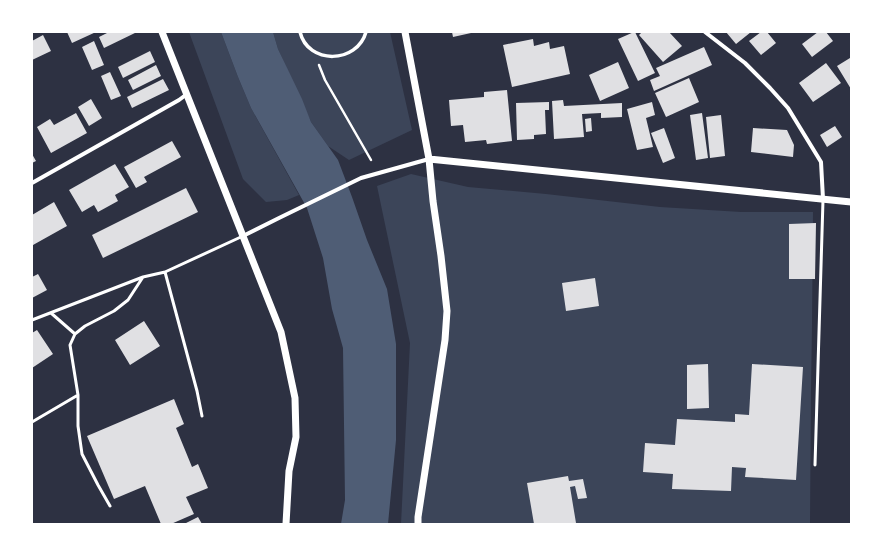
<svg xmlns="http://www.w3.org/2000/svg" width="883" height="556" font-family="Literata,serif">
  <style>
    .green { fill: #3c4559 }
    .water { fill: #4f5d75 }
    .building { fill: #e0e0e3 }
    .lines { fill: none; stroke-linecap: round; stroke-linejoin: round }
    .path { stroke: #fff; stroke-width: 2.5 }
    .service { stroke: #fff; stroke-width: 3 }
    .pedestrian { stroke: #fff; stroke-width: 3.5 }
    .minor { stroke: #fff; stroke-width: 4 }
    .tertiary { stroke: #fff; stroke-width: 7 }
  </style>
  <rect width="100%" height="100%" fill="#2d3142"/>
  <path class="green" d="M189,32H221L238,77L251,108L299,195L287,200L266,202L243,179Z
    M273,32H390L412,130L349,160L328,146L311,122L278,49Z
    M411,174L468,187L546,194L660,207L741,212H813L812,326L811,390L810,524H401L410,343L377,186Z"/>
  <path class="water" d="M221,32H273L278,49L302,99L311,122L338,160L352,197L367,240L387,289L396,344V440L388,524H341L345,500L343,348L332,309L323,258L307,208L251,108L238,77Z"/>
  <path class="building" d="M67,32H96L72,43Z
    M109,32H137L104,48L99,37Z
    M452,32H470L471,33L453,37Z
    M634,32H635L655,73L638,81L618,39Z
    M642,32H669L682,46L663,62L639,35Z
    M726,32H751L736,44Z
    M761,32H767L776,43L761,55L749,41Z
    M818,32H826L833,41L812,57L802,44Z
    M43,35L51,51L32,60V41Z
    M533,39L534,46L549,42L550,49L564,46L570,74L512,87L503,45Z
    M94,41L104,65L92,70L82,47Z
    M704,47L712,65L654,91L650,80L660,76L656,68Z
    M150,51L155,62L123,78L118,67Z
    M850,58L851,60V89L837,66Z
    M618,62L629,88L600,101L589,75Z
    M826,63L841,83L813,102L799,83Z
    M156,65L161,76L133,90L128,80Z
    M110,72L121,96L111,100L101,76Z
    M689,78L699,102L666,117L655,93Z
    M163,79L169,90L132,108L127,97Z
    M507,90L512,141L487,144L486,140L465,142L463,125L451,126L449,100L484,97V92Z
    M91,99L102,118L89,126L78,107Z
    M563,100L564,106L622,103V117L601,118V113L582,114L584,137L554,139L552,101Z
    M549,102V110H545L546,134L534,135V139L517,140L516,103Z
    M652,102L655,115L646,118L653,147L637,150L627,109Z
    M76,113L87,133L51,153L37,127L50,119L54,125Z
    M702,113L708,158L696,160L690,115Z
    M721,115L725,156L710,158L706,117Z
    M591,118L592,131L586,132L585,119Z
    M835,126L842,137L827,147L820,135Z
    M664,128L675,158L663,163L651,133Z
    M753,128L787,130L794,145L793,157L751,152Z
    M172,141L181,157L144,177L147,182L136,188L124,167Z
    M32,154L36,161L32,163Z
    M115,164L129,187L115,195L118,201L98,212L94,205L82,212L69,190Z
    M186,188L198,212L103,258L92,235Z
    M54,202L67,226L33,245L32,242V215Z
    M816,223L815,279H789V224Z
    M38,274L47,290L32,298V277Z
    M595,278L599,306L566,311L562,283Z
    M144,321L160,346L130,365L115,340Z
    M37,330L53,354L32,368V333Z
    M708,364L709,408L687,409V365Z
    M752,364L803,367L796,480L745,477L746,468L732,467L731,491L672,489L673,474L643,472L645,443L675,445L677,419L735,422V414L749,415Z
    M174,399L184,424L176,428L192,467L198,464L208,488L186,497L194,514L171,524H161L145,486L114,499L87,436Z
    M568,476L569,481L583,479L587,498L578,499L575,486L570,487L576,523L569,524H534L527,483Z
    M198,517L202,524H184Z"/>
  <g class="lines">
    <path class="path" d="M319,65L325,80L371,160"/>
    <path class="service" d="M165,272L197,391L202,416
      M51,313L75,334
      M32,320L143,277L165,272L243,236
      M32,422L78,395
      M815,465L823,200
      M110,506L98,485L82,454L78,426V395L70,345L75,334L85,326L114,311L128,300L143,277"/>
    <path class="pedestrian" d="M300,32C308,65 357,64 366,32"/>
    <path class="minor" d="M705,32L745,63L770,88L788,108L821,162L823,199
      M32,183L179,100L187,94
      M243,236L279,218L361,178L429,159"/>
    <path class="tertiary" d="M162,32L281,332L295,398L296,437L289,471L286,524
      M405,32L429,159L433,201L441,256L447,311L445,340L418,517V524
      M429,159L851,202"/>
  </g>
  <rect width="883" height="556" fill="none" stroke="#ffffff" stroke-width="66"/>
</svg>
